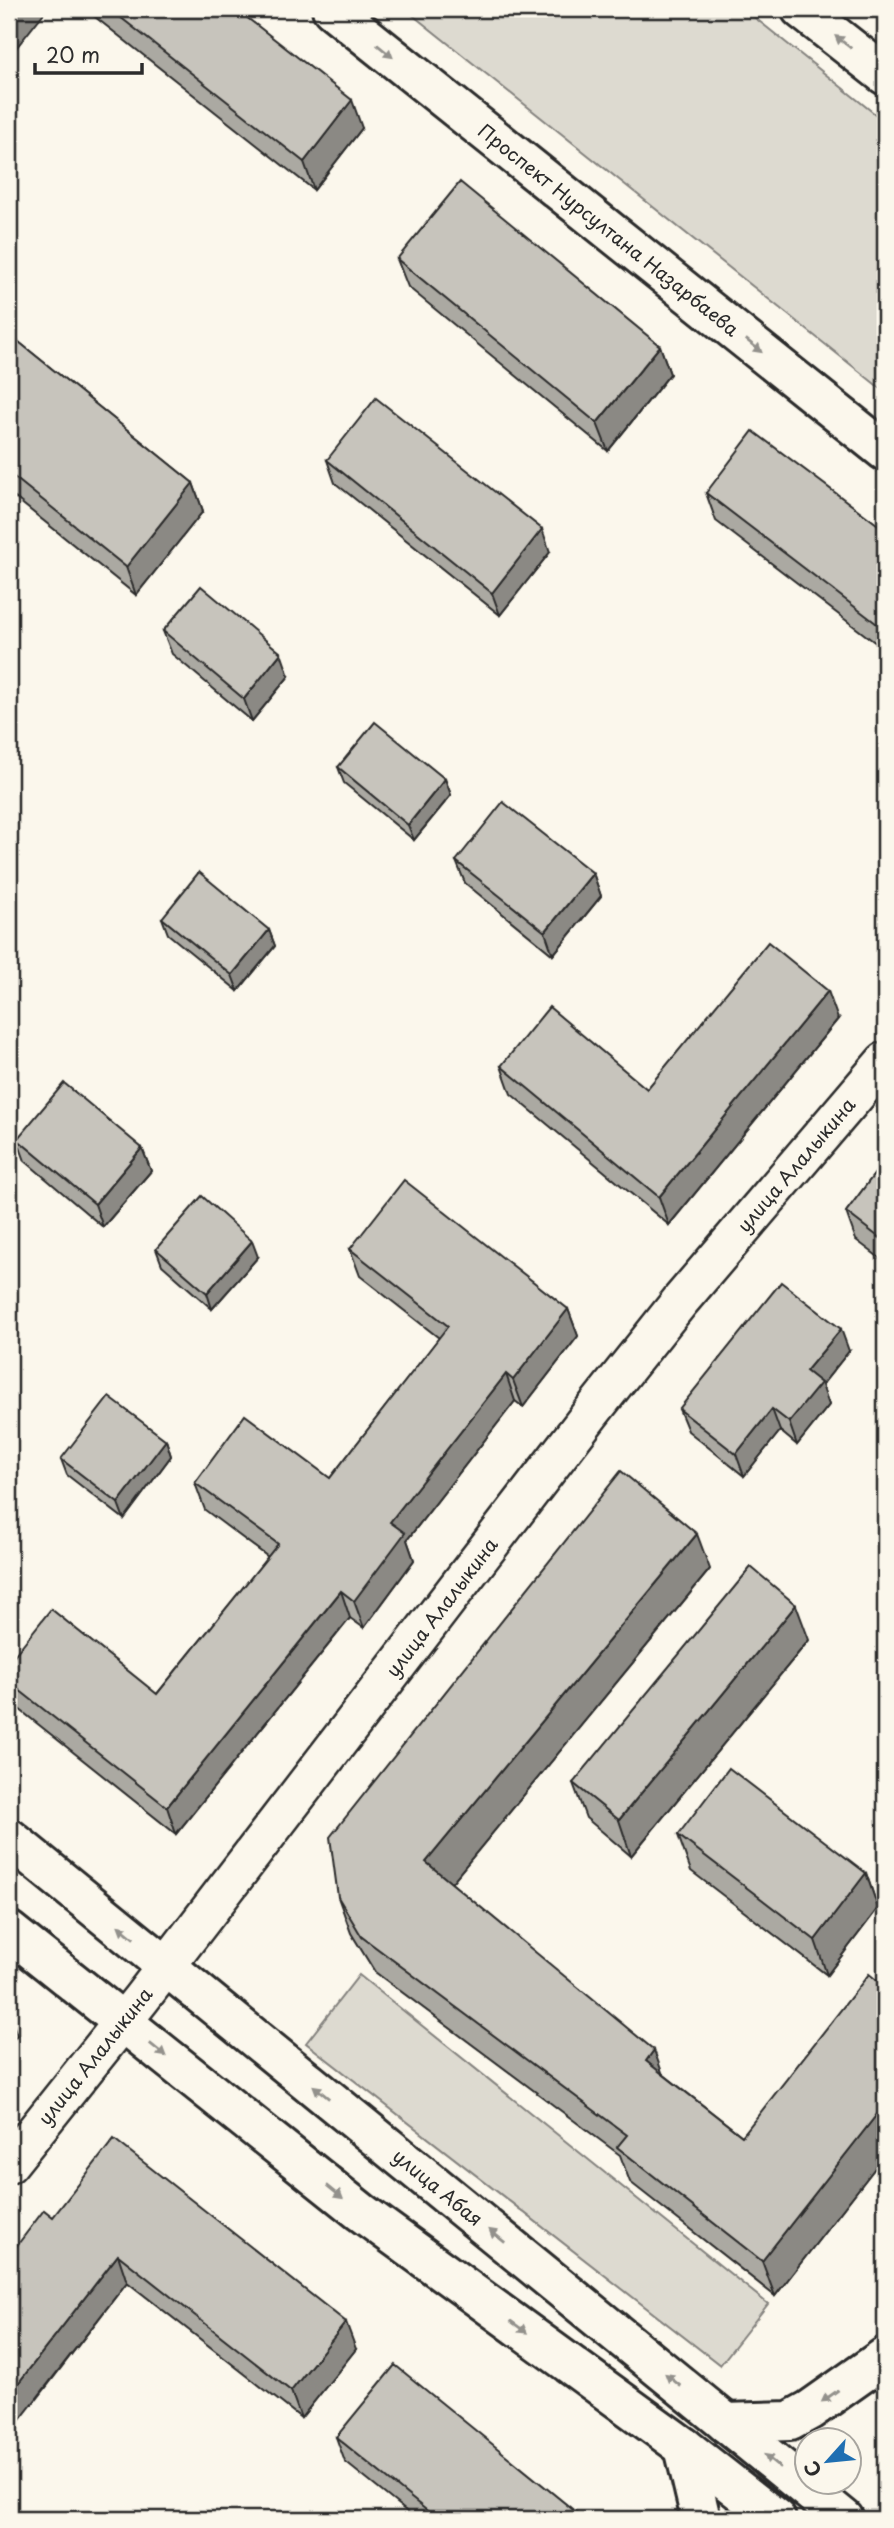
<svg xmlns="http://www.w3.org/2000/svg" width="894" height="2528" font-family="'Playpen Sans',sans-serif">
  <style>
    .green { fill: #dddad0; stroke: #84827e; stroke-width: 2 }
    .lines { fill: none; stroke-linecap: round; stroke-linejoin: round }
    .minor-casing { stroke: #2b2b2b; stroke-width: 42 }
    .secondary-casing { stroke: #2b2b2b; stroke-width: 44 }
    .minor { stroke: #fbf7ec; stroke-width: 37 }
    .secondary { stroke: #fbf7ec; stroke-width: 38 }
    .wall { fill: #aba9a2; stroke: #2b2b2b; stroke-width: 2 }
    .shaded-wall { fill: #8b8984; stroke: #2b2b2b; stroke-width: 2 }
    .building { fill: #c7c4bc; stroke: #2b2b2b; stroke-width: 2 }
    .oneway { fill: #93918c }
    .labels { text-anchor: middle; stroke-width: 5; stroke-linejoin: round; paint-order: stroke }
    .street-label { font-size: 19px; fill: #2b2b2b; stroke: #fbf7ec }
  </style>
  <rect width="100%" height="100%" fill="#fbf7ec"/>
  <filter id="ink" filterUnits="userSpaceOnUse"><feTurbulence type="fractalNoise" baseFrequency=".0143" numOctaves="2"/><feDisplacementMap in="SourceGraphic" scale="14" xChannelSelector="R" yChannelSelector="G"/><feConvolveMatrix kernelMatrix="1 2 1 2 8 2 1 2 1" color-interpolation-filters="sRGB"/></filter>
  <g filter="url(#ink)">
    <path class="green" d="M405,9H744L885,122V392Z
      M359,1975L768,2304L720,2365L306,2043Z"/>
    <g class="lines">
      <defs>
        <g id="minor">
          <path id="s1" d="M9,2164L141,1999L591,1413L681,1300L885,1061"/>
        </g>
        <g id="secondary">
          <path id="s2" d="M332,9L885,451"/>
          <path d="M801,9L885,75"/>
          <path id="s3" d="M9,1838L844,2519"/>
          <path d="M9,1931L361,2212L684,2447L776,2519"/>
          <path d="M726,2423L790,2421L810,2410L885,2357"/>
          <path d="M684,2447L701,2519"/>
        </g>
      </defs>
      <use href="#minor" class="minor-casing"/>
      <use href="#secondary" class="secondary-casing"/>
      <use href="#minor" class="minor"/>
      <use href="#secondary" class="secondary"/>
    </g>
    <path class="wall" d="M85,9H236L362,128L314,190Z
      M397,259L660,346L670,374L608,451L408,287Z
      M9,334L193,483L203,511L136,595L9,493Z
      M327,460L550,552L500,615L335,483Z
      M706,493L885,530V650L716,521Z
      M163,631L289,676L252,721L172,654Z
      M338,767L445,779L451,795L414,840L344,783Z
      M456,861L593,873L601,896L553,955L465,883Z
      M162,918L269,930L275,946L238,991L168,934Z
      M838,1019L669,1225L511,1094L501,1066L647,1089Z
      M17,1139L142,1148L151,1171L103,1227L25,1161Z
      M885,1160V1262L856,1240L846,1212Z
      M156,1249L258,1257L212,1309L162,1265Z
      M350,1249L568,1309L578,1336L523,1407L515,1401L407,1540L414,1560L364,1628L350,1618L176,1834L9,1701V1662L157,1694L268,1557L205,1510L195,1483L330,1478L439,1338L360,1276Z
      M849,1351L822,1385L829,1405L797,1445L780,1431L744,1476L688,1431L679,1409Z
      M166,1440L171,1456L124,1519L67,1475L61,1459Z
      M710,1569L451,1883L663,2074L742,2136L885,1987V2155L775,2296L630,2182L620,2155L375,1972L351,1933L338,1897Z
      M809,1640L631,1856L586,1818L573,1783Z
      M678,1835L866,1873L878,1908L827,1975L691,1871Z
      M53,2217L356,2349L301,2418L127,2282L38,2398Z
      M336,2437L577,2513L579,2519H416L345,2462Z"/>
    <path class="shaded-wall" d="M14,9H47L9,57V16Z
      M352,100L362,128L314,190L304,162Z
      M660,346L670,374L608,451L597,423Z
      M193,483L203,511L136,595L126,567Z
      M542,529L550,552L500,615L492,593Z
      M281,653L289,676L252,721L244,699Z
      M445,779L451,795L414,840L408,825Z
      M593,873L601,896L553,955L545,932Z
      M269,930L275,946L238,991L232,975Z
      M828,991L838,1019L669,1225L659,1197Z
      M142,1148L151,1171L103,1227L95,1204Z
      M252,1241L258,1257L212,1309L207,1293Z
      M568,1309L578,1336L523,1407L513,1380Z
      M841,1329L849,1351L822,1385L829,1405L797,1445L789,1422L806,1371Z
      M506,1374L515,1401L407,1540L414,1560L364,1628L354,1601L390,1522Z
      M772,1409L780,1431L744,1476L736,1454Z
      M166,1440L171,1456L124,1519L118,1503Z
      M697,1534L710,1569L439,1898L426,1862Z
      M341,1591L350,1618L176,1834L167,1807Z
      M796,1605L809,1640L631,1856L619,1820Z
      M866,1873L878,1908L827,1975L815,1940Z
      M9,2012L17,2035L9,2045Z
      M654,2050L667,2086L646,2061Z
      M885,2104V2155L775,2296L762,2261Z
      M118,2255L127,2282L9,2434V2395Z
      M346,2322L356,2349L301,2418L291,2391Z
      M577,2513L579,2519H572Z"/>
    <path class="building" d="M9,9H14L9,16Z
      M110,9H236L352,100L304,162Z
      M460,182L660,346L597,423L397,259Z
      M9,334L193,483L126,567L9,473Z
      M376,398L542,529L492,593L327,460Z
      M753,431L885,530V630L706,493Z
      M201,586L281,653L244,699L163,631Z
      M375,722L445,779L408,825L338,767Z
      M503,802L593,873L545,932L456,861Z
      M199,872L269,930L232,975L162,918Z
      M768,942L828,991L659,1197L501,1066L549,1007L647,1089Z
      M64,1083L142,1148L95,1204L17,1139Z
      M885,1160V1242L846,1212Z
      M404,1180L568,1309L513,1380L506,1374L390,1522L405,1533L354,1601L341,1591L167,1807L9,1682V1662L51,1609L157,1694L278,1544L195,1483L245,1415L330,1478L448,1326L350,1249Z
      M202,1196L252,1241L207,1293L156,1249Z
      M781,1282L841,1329L806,1371L821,1383L789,1422L772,1409L736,1454L679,1409Z
      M109,1397L166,1440L118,1503L61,1459Z
      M621,1471L697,1534L426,1862L654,2050L646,2061L742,2136L869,1974L885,1987V2104L762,2261L617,2147L627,2135L362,1937L338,1897L330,1837Z
      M751,1567L796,1605L619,1820L573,1783Z
      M729,1768L866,1873L815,1940L678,1835Z
      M114,2139L346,2322L291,2391L118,2255L9,2395V2256L44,2210L53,2217Z
      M395,2365L577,2513L572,2519H434L436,2518L336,2437Z"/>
    <defs><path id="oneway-solid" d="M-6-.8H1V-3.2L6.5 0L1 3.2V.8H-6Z" transform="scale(1.75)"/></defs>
    <g class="oneway">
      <use href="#oneway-solid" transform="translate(843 42) rotate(-142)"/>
      <use href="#oneway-solid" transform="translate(385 51) rotate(39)"/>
      <use href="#oneway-solid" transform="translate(754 346) rotate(39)"/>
      <use href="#oneway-solid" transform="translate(126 1932) rotate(-141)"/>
      <use href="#oneway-solid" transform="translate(158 2050) rotate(39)"/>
      <use href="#oneway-solid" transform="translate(321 2092) rotate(-141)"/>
      <use href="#oneway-solid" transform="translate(335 2192) rotate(39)"/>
      <use href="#oneway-solid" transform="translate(497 2236) rotate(-141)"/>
      <use href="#oneway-solid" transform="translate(519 2327) rotate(36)"/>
      <use href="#oneway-solid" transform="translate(673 2380) rotate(-141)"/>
      <use href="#oneway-solid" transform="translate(830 2396) rotate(145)"/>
      <use href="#oneway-solid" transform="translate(772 2461) rotate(-141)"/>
    </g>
  </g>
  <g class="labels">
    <g class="street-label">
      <text dy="7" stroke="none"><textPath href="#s2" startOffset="354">Проспект Нурсултана Назарбаева</textPath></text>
      <text dy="7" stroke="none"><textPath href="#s1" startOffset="1272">улица Алалыкина</textPath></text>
      <text dy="7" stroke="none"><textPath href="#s1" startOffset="705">улица Алалыкина</textPath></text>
      <text dy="7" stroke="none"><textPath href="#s1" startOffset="138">улица Алалыкина</textPath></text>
      <text dy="7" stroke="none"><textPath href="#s3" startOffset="553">улица Абая</textPath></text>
    </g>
  </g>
  <rect width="894" height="2528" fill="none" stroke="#fbf7ec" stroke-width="35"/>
  <rect x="18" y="18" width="859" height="2493" fill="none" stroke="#2b2b2b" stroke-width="2.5" filter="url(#ink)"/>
  <g transform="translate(828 2461) rotate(243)"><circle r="33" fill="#fbf7ec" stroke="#a8a59f" stroke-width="2"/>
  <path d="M0-5L12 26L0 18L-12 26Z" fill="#1f6fb2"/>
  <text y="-10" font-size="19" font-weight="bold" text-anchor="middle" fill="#2b2b2b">С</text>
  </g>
  <path d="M35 63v10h107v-10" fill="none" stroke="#2b2b2b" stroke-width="3.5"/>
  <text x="46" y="63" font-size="21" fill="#2b2b2b" stroke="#fbf7ec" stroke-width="5" paint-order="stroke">20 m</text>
</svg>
